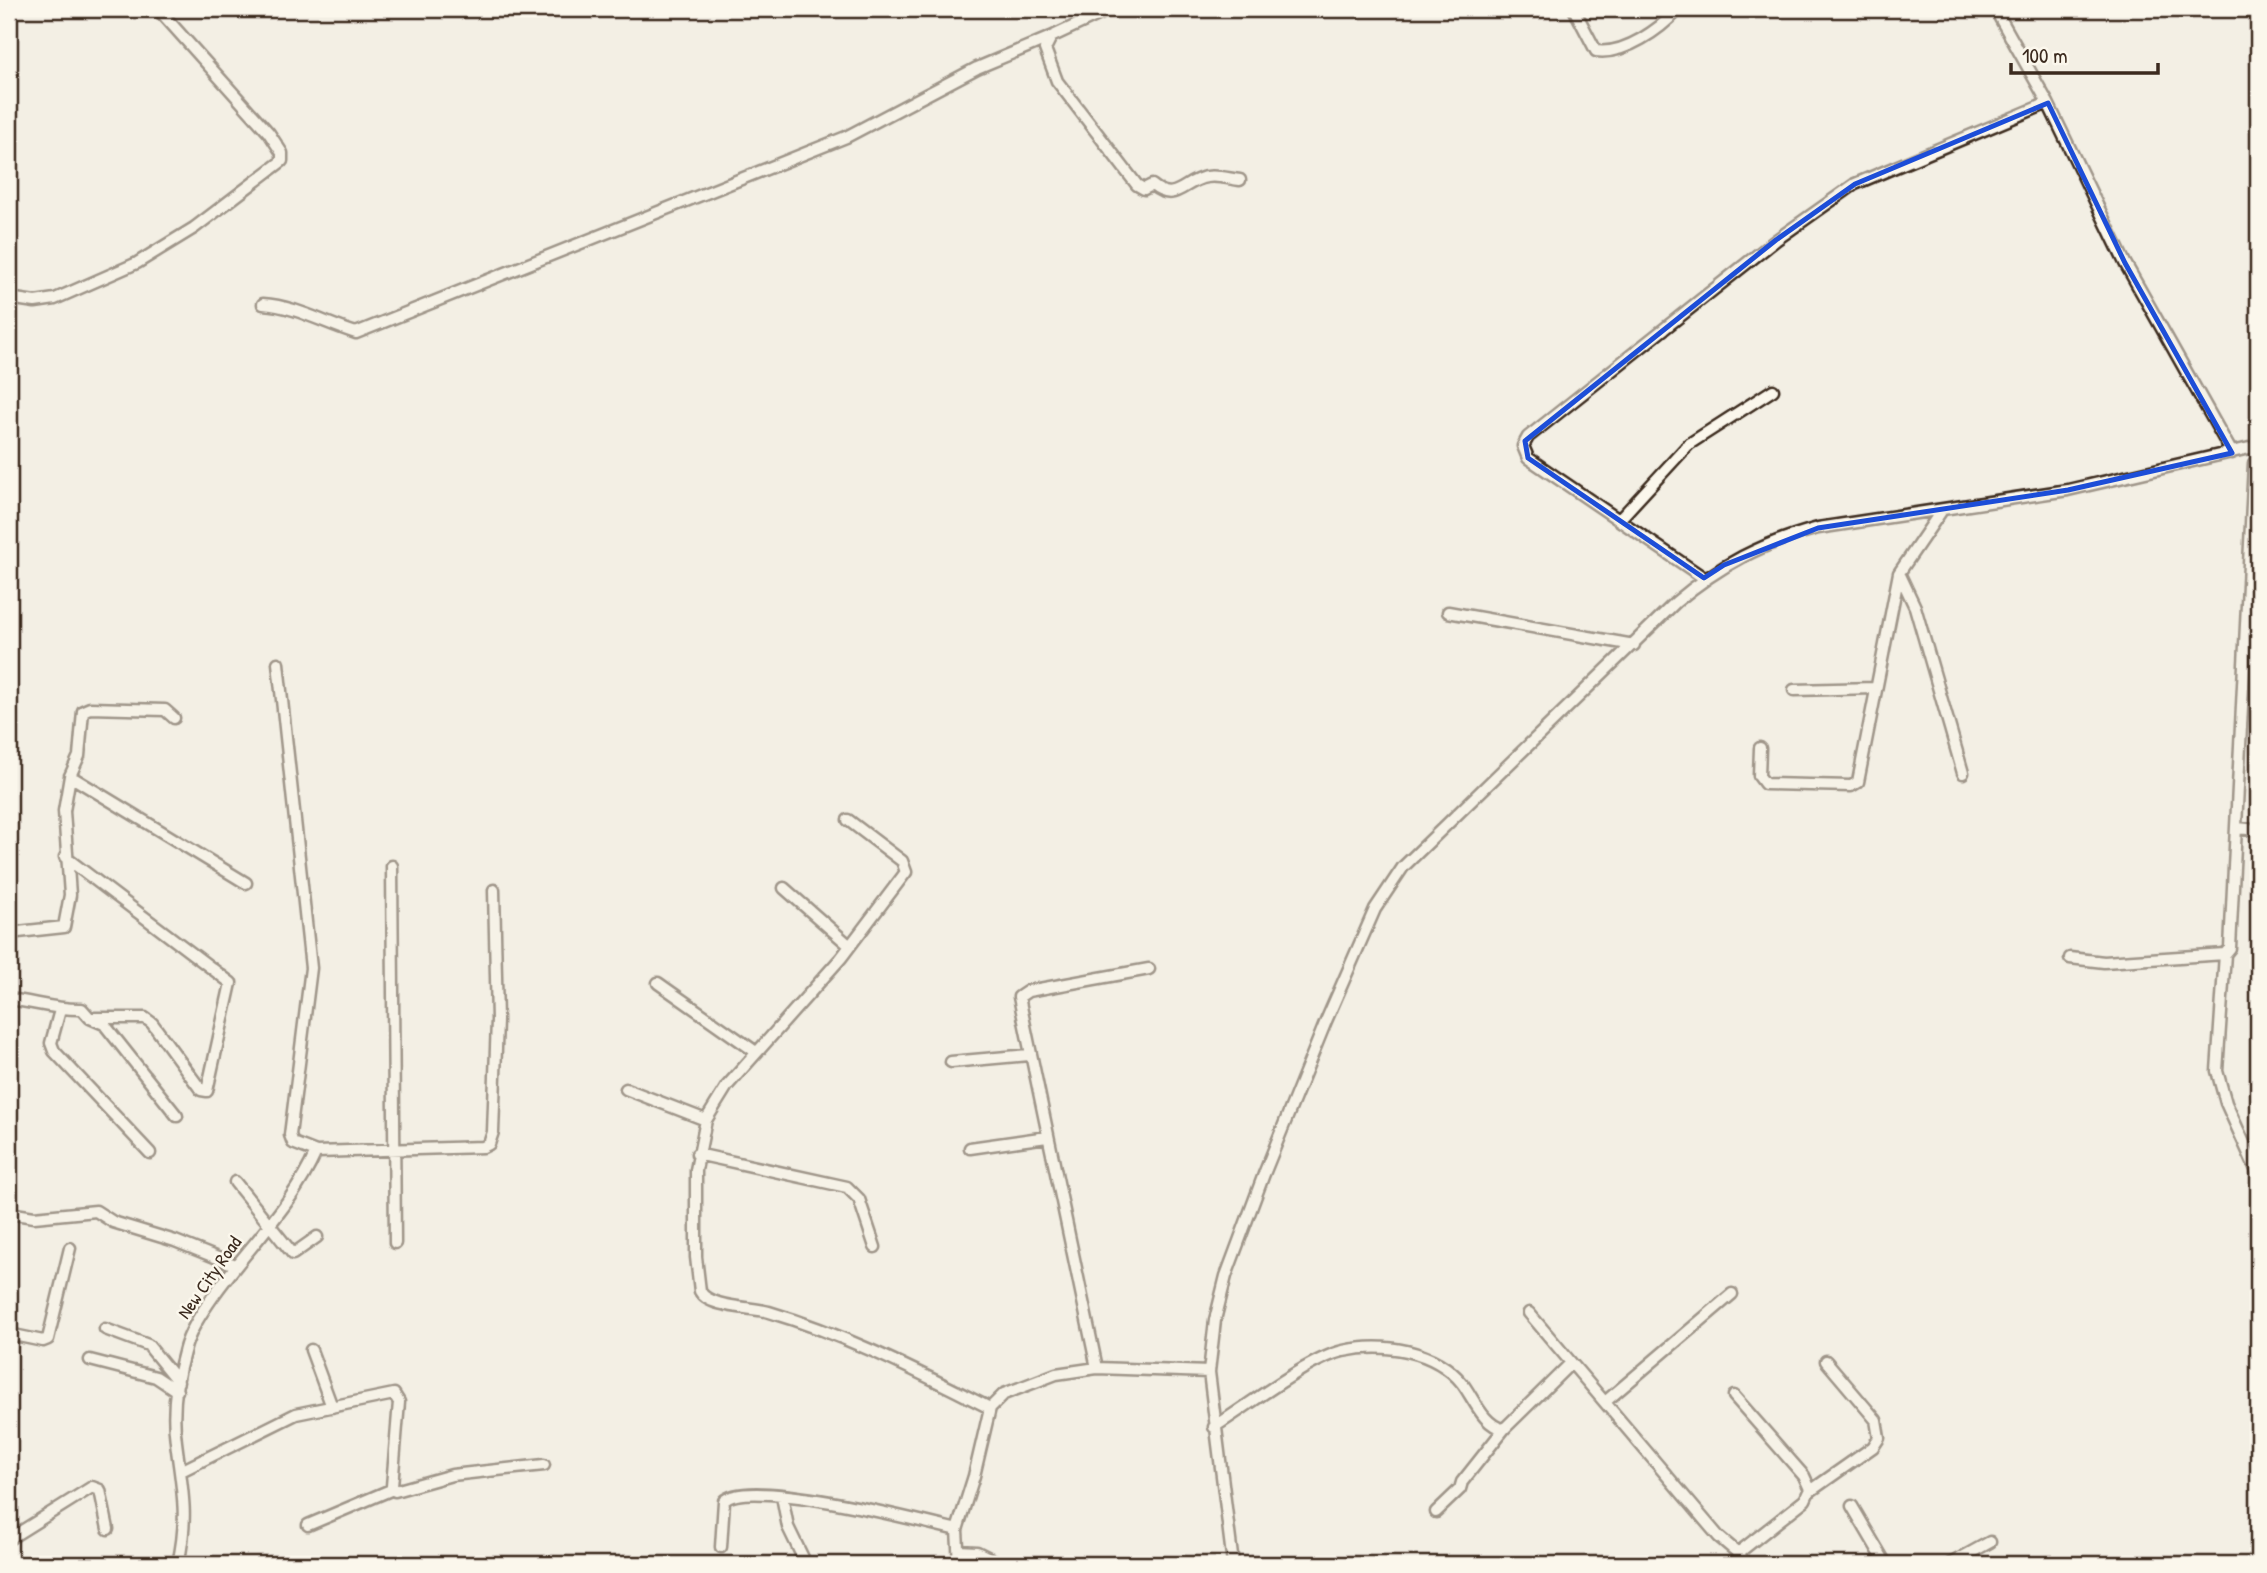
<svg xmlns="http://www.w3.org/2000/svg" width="2267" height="1573" font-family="'Patrick Hand',sans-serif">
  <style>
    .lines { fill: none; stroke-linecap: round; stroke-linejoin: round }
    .minor-casing { stroke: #3b2a1e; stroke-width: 15 }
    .minor { stroke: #fbf7ec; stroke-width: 10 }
    .marked { fill: none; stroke: #1d4ed8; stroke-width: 5; stroke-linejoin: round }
    .labels { text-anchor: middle; stroke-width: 5; stroke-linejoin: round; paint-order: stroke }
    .street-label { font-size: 19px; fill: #3b2a1e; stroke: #fbf7ec }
  </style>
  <rect width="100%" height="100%" fill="#f3efe4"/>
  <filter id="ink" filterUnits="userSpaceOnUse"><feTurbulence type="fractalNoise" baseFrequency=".0143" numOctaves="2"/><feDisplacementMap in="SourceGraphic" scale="14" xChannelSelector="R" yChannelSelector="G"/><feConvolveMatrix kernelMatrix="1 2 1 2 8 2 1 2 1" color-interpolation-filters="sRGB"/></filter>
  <g filter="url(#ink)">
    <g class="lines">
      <defs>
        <path id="minor" d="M1111,9L1051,37L1045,49L1057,81L1137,185L1144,189L1152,185C1176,205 1184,180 1207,177C1217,175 1230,179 1240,180
          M1574,9L1596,51C1625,55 1660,29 1679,9
          M1995,9L2048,103L2125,263L2232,453
          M9,298L35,302L55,299L137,263L194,228L282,161V153L269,133L158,9
          M263,304C295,306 324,323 356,333L846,137L977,68L1051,37
          M1619,520L1689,444L1773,390
          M1899,573L1915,607L1963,773
          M1704,578L1528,458L1523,446L1528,437L1776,240L1855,184L2048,103
          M1448,612L1634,645
          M278,663L311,968L290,1135L293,1143L316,1152L483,1147L489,1144L493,1132L497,1020L494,890
          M1794,690L1875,688
          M1760,748L1759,776L1765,784L1851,786L1858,782L1899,573L1942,510
          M70,776L246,883
          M848,820L902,861L906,872L841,958L727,1086L706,1120L696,1170V1257L700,1291C708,1308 752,1307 769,1312C847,1335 918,1372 990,1408
          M2237,828L2258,830
          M65,857L231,983L207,1091L201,1090L152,1023L145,1018H90
          M392,866L395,1243
          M784,888L850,946
          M9,933L64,927L70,895L64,811L70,776L79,756L83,711L90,708L165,710L174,718
          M2225,954L2217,1071L2226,1103L2258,1174
          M2070,958L2104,962L2225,954L2230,948L2254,463
          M658,983L756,1052
          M9,999C34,1002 57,1010 82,1009L90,1018L104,1024L177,1116
          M60,1010L51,1043L54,1051L150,1153
          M951,1062L1029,1055
          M626,1089L706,1120
          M970,1148L1047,1137
          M697,1154L847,1187L859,1199L875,1247
          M235,1182L293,1254L317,1237
          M9,1213L34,1217L96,1211L113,1222L175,1241L235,1265
          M1529,1313L1719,1537L1738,1553L1746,1564
          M105,1329L148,1345L178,1382
          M9,1334L43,1341L48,1339L70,1248
          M311,1350L332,1407
          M90,1360L156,1377L177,1391
          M1097,1368L1019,997L1028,991L1149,969
          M1734,1396L1804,1476L1810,1489L1805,1500L1738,1553
          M1605,1402L1732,1294
          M1214,1427C1248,1406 1306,1360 1343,1351C1384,1342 1435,1350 1462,1383C1473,1397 1484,1427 1504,1429L1571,1363
          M181,1471L296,1414L394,1394L399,1402L392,1486L395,1491L452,1475L544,1465
          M1809,1492L1873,1447L1879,1438L1876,1420L1826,1361
          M782,1496L788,1527L806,1564
          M1852,1506L1886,1564
          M1436,1512L1460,1489L1462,1482L1504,1429
          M308,1525L393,1489
          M9,1539L92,1487L100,1490L108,1529
          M721,1547L724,1501C746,1476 921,1521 957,1530
          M959,1551L977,1552L1001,1564
          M178,1564C189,1515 182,1490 176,1442C172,1413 176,1380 184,1352C189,1331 202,1312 214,1295C248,1247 292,1207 316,1152
          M959,1564L957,1530L974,1476L990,1408L1004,1394L1056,1374L1097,1368L1209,1372
          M1233,1564L1209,1372L1215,1320L1226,1276L1264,1174L1326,1021L1375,909L1403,867L1676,602C1720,565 1762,543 1818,528L2068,490L2258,446
          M1950,1564L1990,1542"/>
      </defs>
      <use href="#minor" class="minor-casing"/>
      <use href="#minor" class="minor"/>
    </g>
  </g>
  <path d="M0 0H2267V1573H0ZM2048,103L2125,263L2232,453L2068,490L1818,528L1724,565L1704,578L1528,458L1525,441L1776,240L1855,184Z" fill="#f3efe4" fill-opacity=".55" fill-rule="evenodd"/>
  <path class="marked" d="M2048,103L2125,263L2232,453L2068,490L1818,528L1724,565L1704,578L1528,458L1525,441L1776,240L1855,184Z"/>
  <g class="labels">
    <g class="street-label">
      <text transform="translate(209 1277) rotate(-55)" y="7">New City Road</text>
    </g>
  </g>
  <rect width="2267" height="1573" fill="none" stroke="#fbf7ec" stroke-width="35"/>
  <rect x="18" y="18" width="2232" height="1538" fill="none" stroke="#3b2a1e" stroke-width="2.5" filter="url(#ink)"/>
  <path d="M2011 63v10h147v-10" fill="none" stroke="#3b2a1e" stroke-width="3.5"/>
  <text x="2022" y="63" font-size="21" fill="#3b2a1e" stroke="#fbf7ec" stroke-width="5" paint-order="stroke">100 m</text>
</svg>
